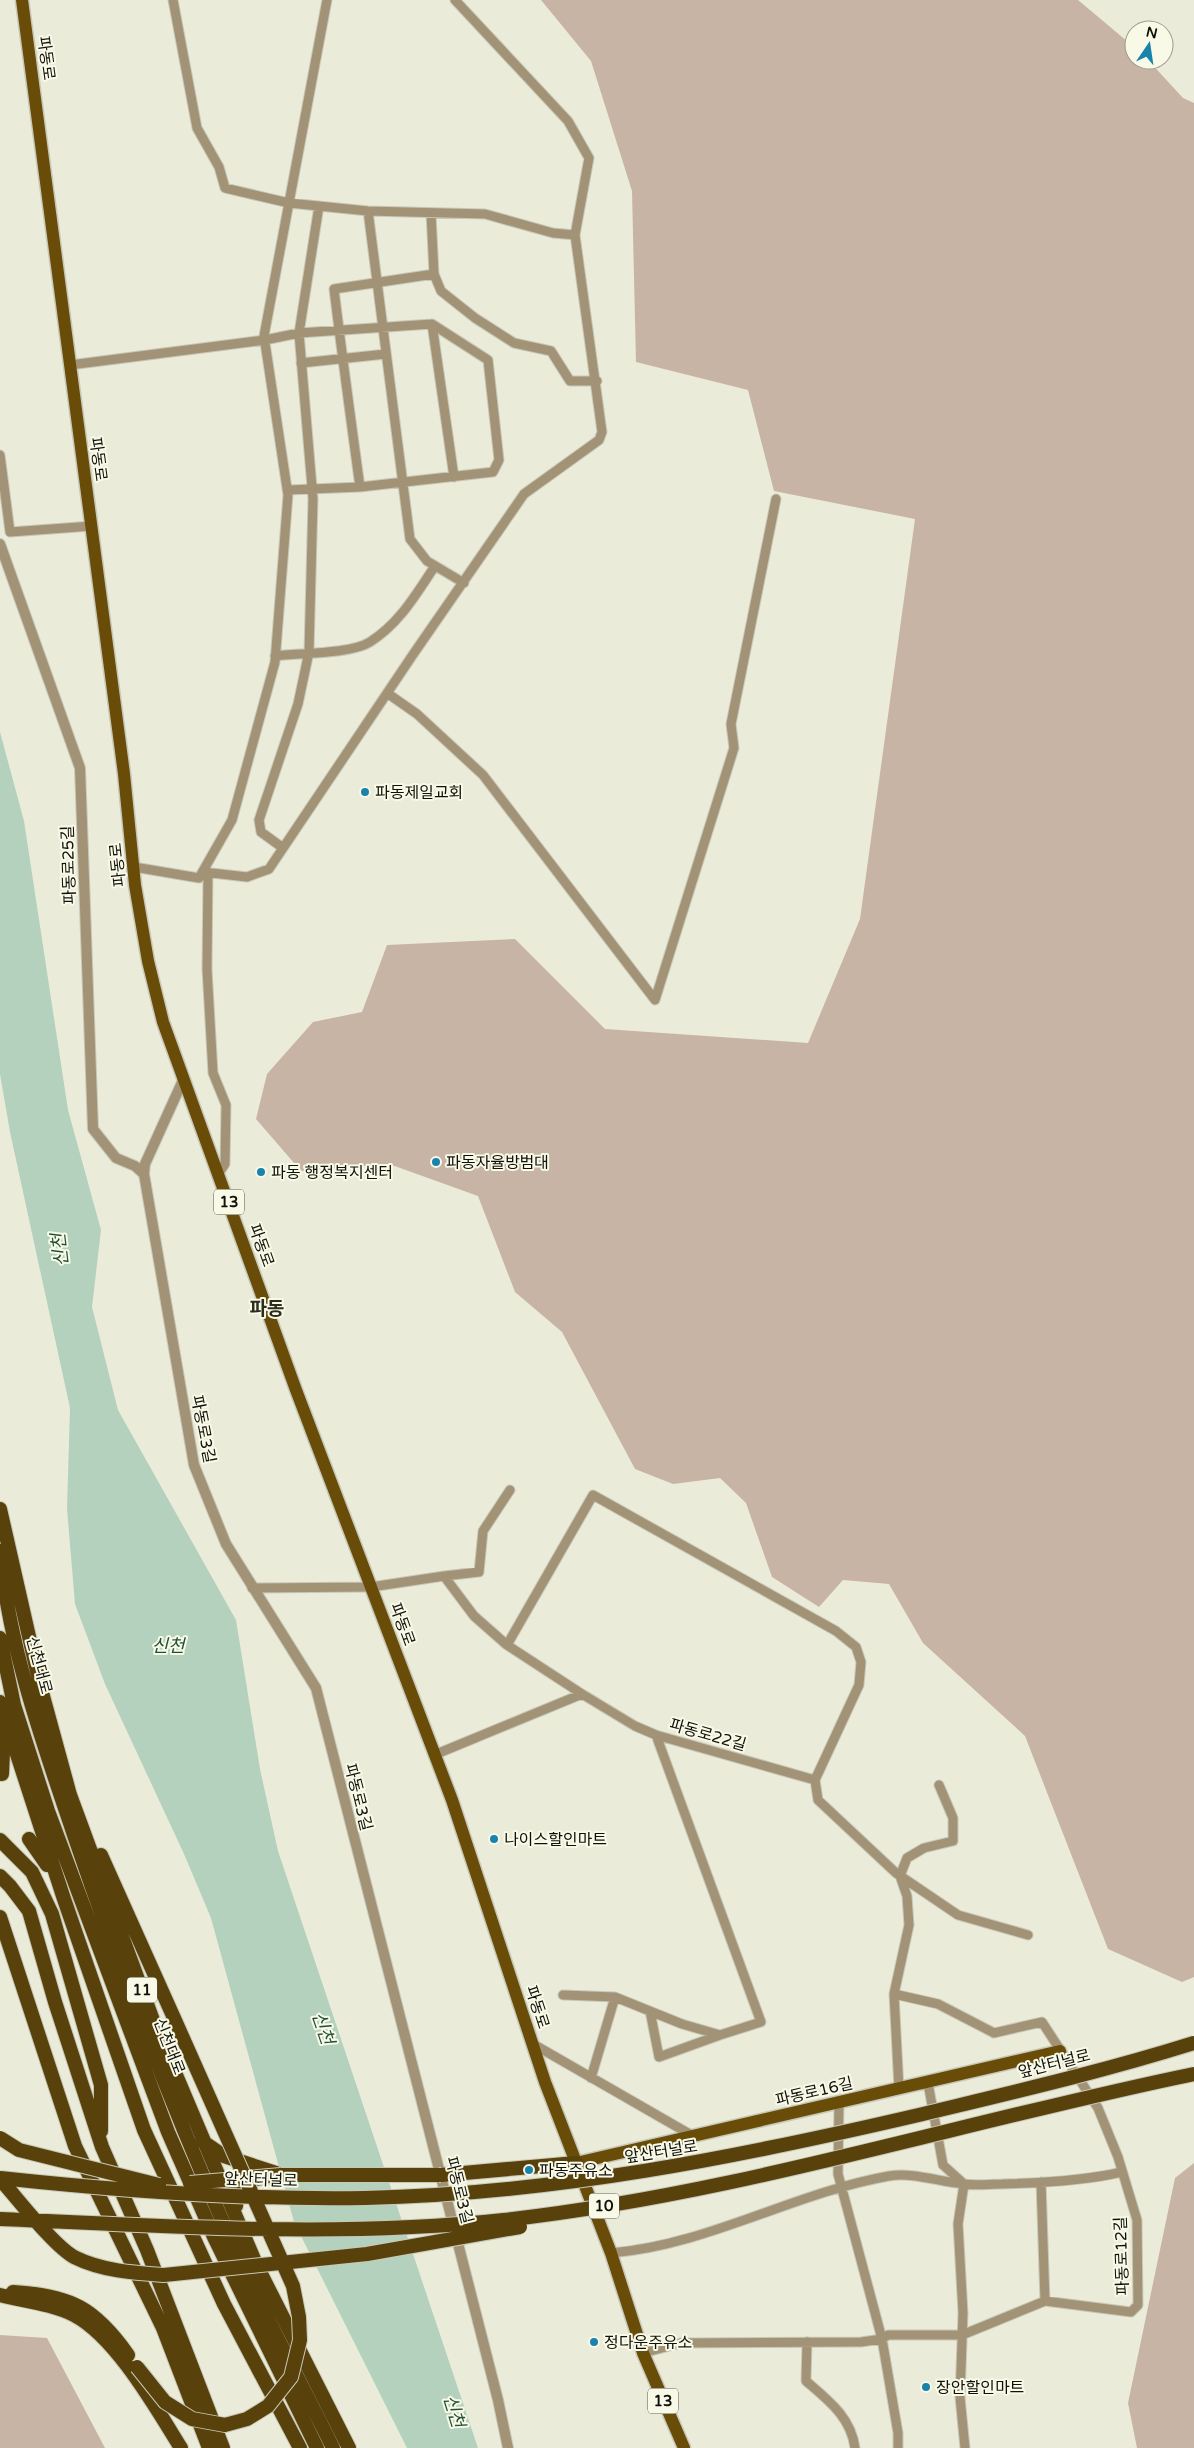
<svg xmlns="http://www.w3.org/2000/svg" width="1194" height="2448" font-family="'Varela Round','Noto Sans KR',sans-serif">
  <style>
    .green { fill: #c8b4a5 }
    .water { fill: #b4d1be }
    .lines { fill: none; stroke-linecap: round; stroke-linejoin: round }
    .minor-casing { stroke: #c8c8b9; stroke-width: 11 }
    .tertiary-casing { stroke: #c8c8b9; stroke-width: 12 }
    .primary-casing { stroke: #c8c8b9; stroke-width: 15 }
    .trunk-casing { stroke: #c8c8b9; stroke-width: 16 }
    .minor { stroke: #a39376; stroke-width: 9 }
    .tertiary { stroke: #a39376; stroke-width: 10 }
    .primary { stroke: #684c07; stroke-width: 12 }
    .trunk { stroke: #58410a; stroke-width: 14 }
    .trunk-bridge-casing { stroke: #c8c8b9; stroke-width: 16; stroke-linecap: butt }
    .trunk-bridge { stroke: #58410a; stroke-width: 14 }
    .poi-dot { fill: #1a83ac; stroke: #f8f9e7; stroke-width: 2 }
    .labels { text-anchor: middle; stroke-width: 4; stroke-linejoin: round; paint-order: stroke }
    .shield { fill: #f8f9e7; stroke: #56574d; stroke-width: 1 }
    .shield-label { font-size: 15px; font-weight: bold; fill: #11110b }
    .street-label { font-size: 16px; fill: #11110b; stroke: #f8f9e7 }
    .poi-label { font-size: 16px; fill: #11110b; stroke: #f8f9e7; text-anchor: start }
    .water-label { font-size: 18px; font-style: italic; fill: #205136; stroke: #f8f9e7 }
    .quarter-label { font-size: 19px; font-weight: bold; fill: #2c2c1f; stroke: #f8f9e7 }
  </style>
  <rect width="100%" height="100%" fill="#ebebda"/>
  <path class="green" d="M541,0H1078L1134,47V60H1148L1183,98L1194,103V1977L1182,1982L1108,1949L1025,1736L923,1643L889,1584L843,1580L819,1607L772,1577L746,1503L720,1478L673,1484L635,1469L562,1332L515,1292L478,1196L389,1164L301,1171L256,1119L267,1074L313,1022L362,1012L387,945L515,939L605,1029L808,1043L860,919L915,519L774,491L748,390L636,362L632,191L591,61Z
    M1194,2163V2448H1137L1128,2403L1175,2178Z
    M0,2335L47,2338L105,2448H0Z"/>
  <path class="water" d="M0,732L24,821L68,1110L101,1230L92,1307L118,1410L236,1620L260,1769L278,1851L478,2448H407L294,2222L211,1918L184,1854L105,1684L75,1604L67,1509L70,1408L10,1132L0,1074Z"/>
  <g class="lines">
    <defs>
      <path id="minor" d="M173,0L197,128L219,167L225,188L289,203L368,211L485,214L553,233L575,235L602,432L599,440L524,494L412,656L269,869L247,877L203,872
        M455,0L568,121L589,158L575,235
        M368,211L410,539L427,561L464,583
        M431,213L434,274
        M432,324L454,477
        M301,363L386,354
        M70,365L265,340L299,333L432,324L488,360L499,460L493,472L360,487C351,421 342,355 334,289L434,274L441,291L475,318L514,343L551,351L570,381H597
        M0,455L10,532L92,526
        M288,490L360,487
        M275,656C300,653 351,654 370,642C400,623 416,594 435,566
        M387,693L417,714L483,775L655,1000L734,748L731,724L776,499
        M283,848L261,832L259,820L298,704L309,652L313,499L299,333L319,206
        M134,867L199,878L232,820L275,662L288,495L264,336L327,0
        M208,872L207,969L213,1073L226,1105L225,1164L219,1173
        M444,1576L479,1572L483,1531L510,1490
        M252,1588L371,1587L444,1576L474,1616L507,1645L582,1694L635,1726L656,1735L815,1780L818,1800L896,1873L958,1915L1028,1935
        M507,1645L593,1495L836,1631L856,1647L861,1662L859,1685L815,1780
        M434,1755L582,1694
        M563,1995L615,1997L682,2024L720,2035L761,2022L656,1735
        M650,2011L659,2057L720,2035
        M533,2044L693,2136
        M591,2078L615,1997
        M922,2085L928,2083L943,2165L964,2184L958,2224L963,2313L960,2397L965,2448
        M899,2089L894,1994L909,1925L907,1896L900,1876L907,1858L924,1848L953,1841V1818L939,1785
        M843,2101L839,2102L838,2174L882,2339L898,2433V2448
        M1041,2182L1045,2301
        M611,2253C708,2245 793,2193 889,2176C914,2172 939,2182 964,2184C976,2186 989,2184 1002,2184C1041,2183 1084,2181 1122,2172
        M807,2342L806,2381C828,2400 851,2417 855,2448
        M643,2353L681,2343L861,2342L882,2339L888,2335H962L1045,2301L1131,2312L1138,2305L1137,2220L1118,2157L1098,2108L1042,2022L994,2033L938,2004L894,1994"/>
      <path id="tertiary" d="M0,544L80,768L93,1129L116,1158L135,1166L144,1174
        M184,1078L145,1164L144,1174L194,1465L226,1544L316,1688L498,2400L508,2448"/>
      <path id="primary" d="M22,0L124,774L135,885L148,961L163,1022L296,1390L452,1800L545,2082L611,2253L643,2353L684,2448
        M576,2163L1060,2051"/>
      <path id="trunk" d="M0,1509L40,1685L70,1795L154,2023L256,2264L349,2448
        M0,1551C9,1649 43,1743 74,1835C119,1968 169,2099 225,2227C257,2302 297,2375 333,2448
        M0,1638L14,1705L48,1811L168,2132L214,2237L317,2448
        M0,1702L64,1899L144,2130L224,2304L300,2448
        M2,1774L4,1730
        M29,1839L47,1865
        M0,1840L32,1872L52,1914L101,2085V2131
        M101,1855L174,2018
        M0,1876L10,1886L29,1911L55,2002L102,2147L147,2250L223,2448
        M0,1917L75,2146L163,2328L209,2448
        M202,2141L224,2156L276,2173
        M441,2175L576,2163
        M236,2206L238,2188L255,2179L279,2175H439
        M13,2292C70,2295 95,2308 128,2355
        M0,2295C24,2301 52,2304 74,2315C116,2337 156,2408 181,2448"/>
    </defs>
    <use href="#minor" class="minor-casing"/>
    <use href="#tertiary" class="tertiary-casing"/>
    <use href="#primary" class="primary-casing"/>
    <use href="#trunk" class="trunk-casing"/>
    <use href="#minor" class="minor"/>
    <use href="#tertiary" class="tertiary"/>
    <use href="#primary" class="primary"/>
    <use href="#trunk" class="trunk"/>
    <defs>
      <path id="trunk-bridge" d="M0,2138L19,2150L159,2185
        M439,2175H441
        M0,2178C121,2191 243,2200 365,2198C554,2194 739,2157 923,2114C1014,2092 1105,2071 1194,2043
        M0,2179C18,2199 53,2245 74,2257C102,2271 134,2273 164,2275L367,2254L520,2227
        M190,2183L281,2175
        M0,2219C166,2226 339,2238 504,2220C738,2194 964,2121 1194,2074
        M137,2367L165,2402L192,2419L225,2425L247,2419L268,2406L291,2377L300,2340L299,2317L293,2286L174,2018"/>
    </defs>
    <use href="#trunk-bridge" class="trunk-bridge-casing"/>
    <use href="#trunk-bridge" class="trunk-bridge"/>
  </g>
  <g class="poi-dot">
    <circle cx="365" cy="792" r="5"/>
    <circle cx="436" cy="1162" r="5"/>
    <circle cx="261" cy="1172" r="5"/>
    <circle cx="494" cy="1839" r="5"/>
    <circle cx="529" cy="2170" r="5"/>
    <circle cx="594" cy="2342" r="5"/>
    <circle cx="926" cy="2387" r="5"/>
  </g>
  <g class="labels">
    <g class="shield">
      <rect x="214" y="1189.5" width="30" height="25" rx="4"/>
      <rect x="127" y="1977.5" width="30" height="25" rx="4"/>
      <rect x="589" y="2193.5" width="30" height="25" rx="4"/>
      <rect x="648" y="2388.5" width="30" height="25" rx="4"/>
    </g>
    <g class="shield-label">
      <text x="229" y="1207">13</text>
      <text x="142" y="1995">11</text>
      <text x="604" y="2211">10</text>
      <text x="663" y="2406">13</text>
    </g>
    <g class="street-label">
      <text transform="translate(47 58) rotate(82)" y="6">파동로</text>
      <text transform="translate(99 459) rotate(82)" y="6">파동로</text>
      <text transform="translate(68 865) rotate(-92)" y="6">파동로25길</text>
      <text transform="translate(117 865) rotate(-96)" y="6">파동로</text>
      <text transform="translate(262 1245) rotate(70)" y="6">파동로</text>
      <text transform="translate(204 1429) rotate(79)" y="6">파동로3길</text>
      <text transform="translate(403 1624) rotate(70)" y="6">파동로</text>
      <text transform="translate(40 1665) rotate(75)" y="6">신천대로</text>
      <text transform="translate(708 1734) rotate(16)" y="6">파동로22길</text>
      <text transform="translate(359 1797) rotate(76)" y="6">파동로3길</text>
      <text transform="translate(538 2007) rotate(72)" y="6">파동로</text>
      <text transform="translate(170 2046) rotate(69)" y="6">신천대로</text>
      <text transform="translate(1054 2063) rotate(-14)" y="6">앞산터널로</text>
      <text transform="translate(814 2091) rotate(-13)" y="6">파동로16길</text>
      <text transform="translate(661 2151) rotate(-9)" y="6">앞산터널로</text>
      <text transform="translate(261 2179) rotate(2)" y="6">앞산터널로</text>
      <text transform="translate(460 2190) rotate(76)" y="6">파동로3길</text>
      <text transform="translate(1121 2256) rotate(-92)" y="6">파동로12길</text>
    </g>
    <g class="poi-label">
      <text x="375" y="798">파동제일교회</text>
      <text x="446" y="1168">파동자율방범대</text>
      <text x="271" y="1178">파동 행정복지센터</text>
      <text x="504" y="1845">나이스할인마트</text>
      <text x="539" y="2176">파동주유소</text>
      <text x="604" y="2348">정다운주유소</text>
      <text x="936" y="2393">장안할인마트</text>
    </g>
    <g class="water-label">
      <text transform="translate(60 1250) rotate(-97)" y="6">신천</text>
      <text x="168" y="1652">신천</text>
      <text transform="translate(323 2028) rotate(71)" y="6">신천</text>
      <text transform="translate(454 2411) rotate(73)" y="6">신천</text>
    </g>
    <g class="quarter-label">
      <text x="267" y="1315">파동</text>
    </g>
  </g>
  <g transform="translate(1149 45) rotate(13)"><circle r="24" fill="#f8f9e7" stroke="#9c9c8f"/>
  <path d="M0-4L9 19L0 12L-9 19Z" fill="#1a83ac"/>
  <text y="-8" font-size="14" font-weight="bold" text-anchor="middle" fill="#11110b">N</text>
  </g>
</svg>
